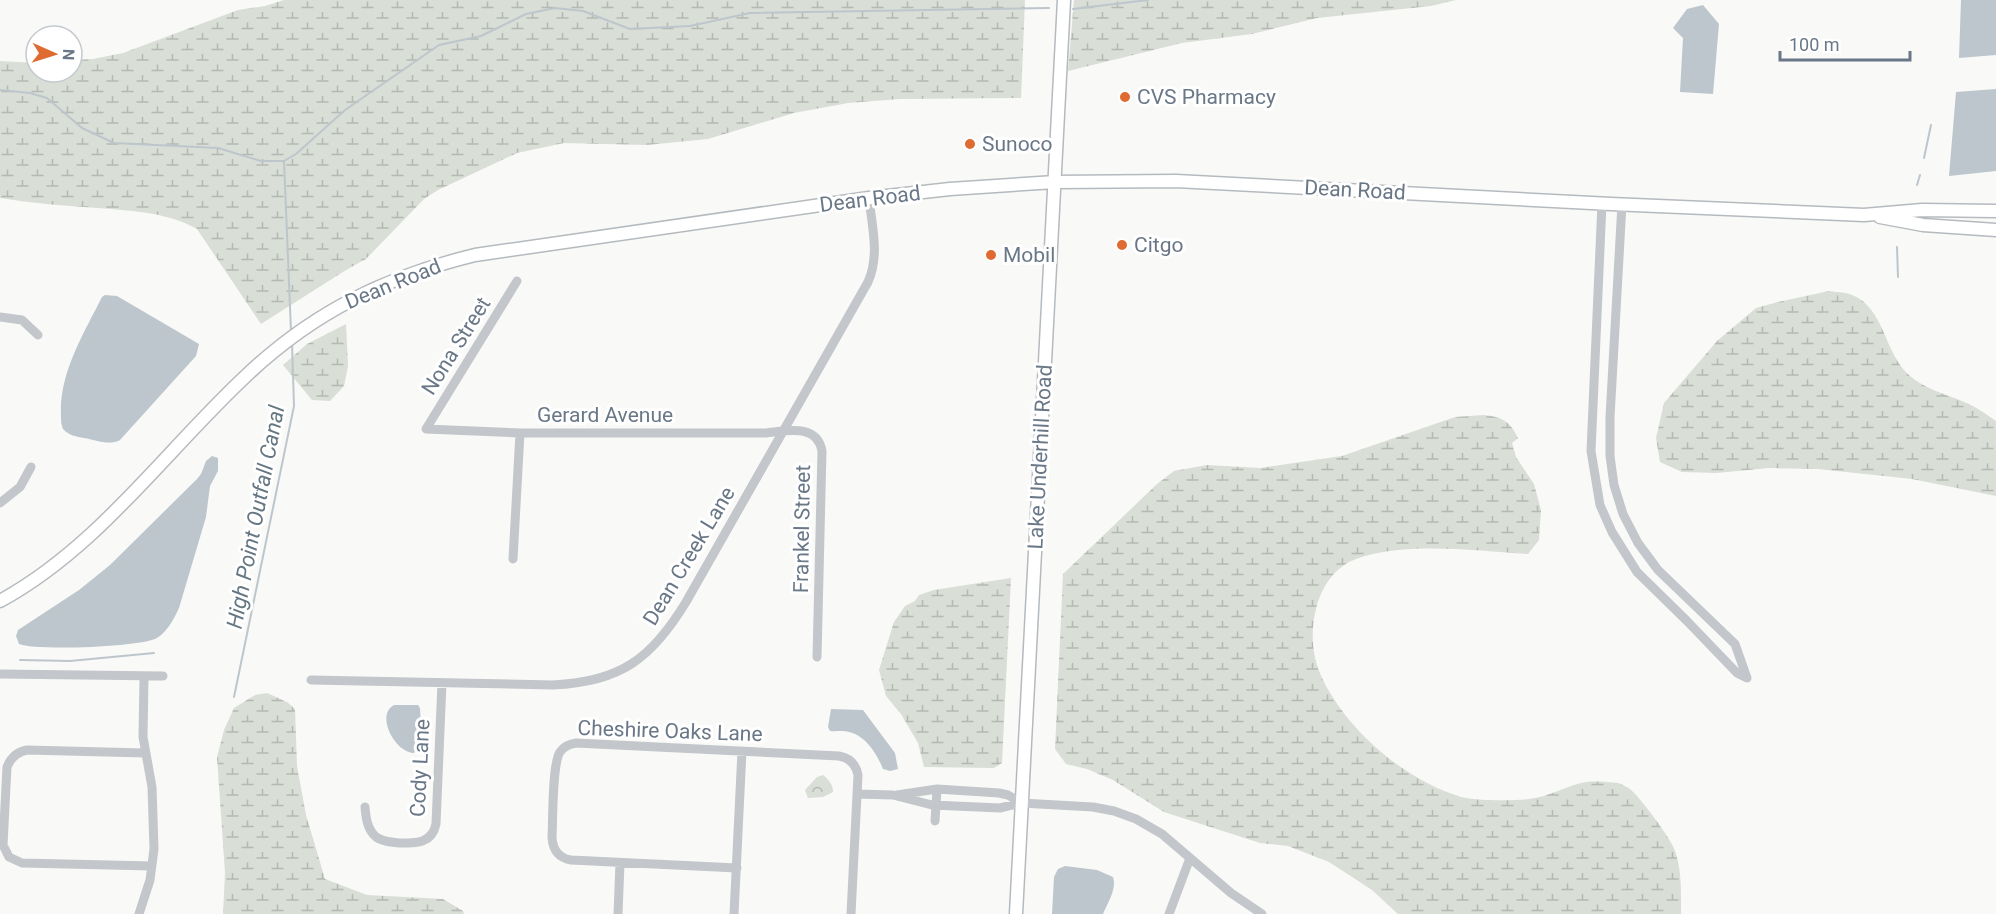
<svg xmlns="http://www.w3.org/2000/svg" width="1996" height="914" font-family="Roboto,sans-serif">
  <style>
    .wetland { fill: url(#wetland-marsh) }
    .park { fill: url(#park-crowns) }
    .water { fill: #bdc6cc }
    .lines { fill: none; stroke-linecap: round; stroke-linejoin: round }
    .stream { stroke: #bdc6cc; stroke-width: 2 }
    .secondary-casing { stroke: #b5babf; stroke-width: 15 }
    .street { stroke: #c3c6ca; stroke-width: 9 }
    .secondary { stroke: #fff; stroke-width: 12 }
    .poi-dot { fill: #df6a32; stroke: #fff; stroke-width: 2 }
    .labels { text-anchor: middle; stroke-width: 6; stroke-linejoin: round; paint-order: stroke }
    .poi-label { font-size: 21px; fill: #697787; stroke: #fff; text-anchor: start }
    .street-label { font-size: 21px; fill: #697787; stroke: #fff }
    .water-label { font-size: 22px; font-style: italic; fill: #657782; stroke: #fff }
  </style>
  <defs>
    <pattern id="wetland-marsh" width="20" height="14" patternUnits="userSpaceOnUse" patternTransform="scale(1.5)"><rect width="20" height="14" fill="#d9ded6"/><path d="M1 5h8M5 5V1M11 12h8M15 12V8" fill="none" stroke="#b4b9b3"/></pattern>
    <pattern id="park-crowns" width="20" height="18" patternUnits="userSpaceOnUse" patternTransform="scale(1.5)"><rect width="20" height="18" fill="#d9ded6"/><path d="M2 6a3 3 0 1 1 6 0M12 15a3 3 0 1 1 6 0" fill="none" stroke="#b4b9b3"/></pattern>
  </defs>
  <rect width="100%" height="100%" fill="#f9f9f7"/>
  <path class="wetland" d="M284,0H1025L1021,98L900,99L848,103L794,113L708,139L647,145L564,143L517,153L438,190L424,199L366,259L346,270L261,324L197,229C167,212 132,211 98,208C65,206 32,203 0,198V61L36,63V72H72V60L93,59L123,53L238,10L265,6Z
    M1074,0H1456L1431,6L1317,18L1252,34L1182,43L1068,71Z
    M1829,291C1836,292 1845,292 1852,295C1885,308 1884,354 1910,376C1925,389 1946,394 1964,402C1975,406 1986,414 1996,421V496L1912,479L1818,469L1769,468L1716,473L1682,472L1660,462L1656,438L1664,403L1717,341L1756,308L1778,302Z
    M346,324L348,366L344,386L330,401L312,400L283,365L307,344Z
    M1484,415C1502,417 1510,421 1518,438L1512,443L1516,457L1534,484L1541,510L1539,540L1528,554C1479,551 1403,541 1356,559C1334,567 1321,588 1316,609C1310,633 1312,658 1323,680C1349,732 1405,780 1461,797C1477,801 1513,801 1529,799C1549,797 1567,785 1586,782C1595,781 1609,782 1618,783C1621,784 1627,787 1630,789C1640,797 1672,840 1675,851C1682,871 1681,893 1681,914H1398L1372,890L1329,862L1288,846L1260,843L1164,812L1113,780L1087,769L1066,764L1055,749L1063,574L1157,484L1174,471L1207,465L1260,468L1342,456L1455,417Z
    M1011,578L1002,763L994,768L924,767L918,743L901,714L886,696L879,670L894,622L905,606L915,601L919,595L934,590Z
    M267,693L287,702L295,709L297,766L306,815L325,879L367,895L443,899L463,911L464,914H223L225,873L217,757L224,730L234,708L255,695Z"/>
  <path class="park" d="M823,775C828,778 834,787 833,792L823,797L808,798L805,790L817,777Z"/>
  <path class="water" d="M1961,0H1996V55L1959,58Z
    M1703,5L1719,24L1713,94L1680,92L1683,38L1673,28L1687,9Z
    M1996,89V171L1949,176L1956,92Z
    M105,295L117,296L199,344L196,356L120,440C110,446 95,440 84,438C77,437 68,435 63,429C61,425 61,420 61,415C59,373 84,333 102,297Z
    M212,456L218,458V471L210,486L206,517L179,608C174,619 167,632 157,638C143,647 35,651 19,644L16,636L18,630L79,590L110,565L197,479L201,474L206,461Z
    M394,705H418L420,708L421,727L417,743V749L414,753C395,753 375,715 394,705Z
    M831,709L863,710L895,753L898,769L890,771L883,769C877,754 866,736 849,732C842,730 836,732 830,731L828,727Z
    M1065,866L1097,870L1113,877C1117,889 1108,902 1103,914H1052L1054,877L1058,869Z"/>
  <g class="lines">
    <path class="stream" d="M1073,9L1148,0
      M0,90L30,93L47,98L82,128L114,143L218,148L261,161H284L296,154L345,110L439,45L481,36L526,14L555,8L583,11L630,29L690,26L750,13L1049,8
      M1924,158L1931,125
      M284,161L291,331
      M1917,185L1920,175
      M1897,247L1898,277
      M20,660L70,661L154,653
      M234,697L294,406L292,343"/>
    <defs>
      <path id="secondary" d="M1880,217L1923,225L1996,230
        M0,601C99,547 166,450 248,374C315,311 386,277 475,255L869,198L950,189L1055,182L1176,181L1611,204L1864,215L1922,210L1996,211
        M1016,914L1064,0"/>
    </defs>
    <use href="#secondary" class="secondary-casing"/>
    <path class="street" d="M1602,203L1591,451L1600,505L1612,532L1637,572L1687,621L1737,673L1747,678
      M1622,204L1610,417V456L1614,485L1623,514L1638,543L1658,570L1735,644L1747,678
      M517,281L426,429L520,433H766C786,431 817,423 822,451L817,657
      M0,317L22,320L38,335
      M0,503L20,487L31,467
      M513,559L520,433
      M0,674L163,676
      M311,680L553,685C621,682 652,658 686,602L868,282C880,255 872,227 869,198
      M145,753L27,750C17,752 11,757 7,767L3,845L9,857L22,863L152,866
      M857,794L893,795L932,805L1000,808L1021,803L1093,807L1114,811L1136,819L1162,834L1231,893L1262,914
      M897,795L937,789L999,793L1008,795L1021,803
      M365,807C366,818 367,829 376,837C383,842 391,842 399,843C415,843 432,844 436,824L442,683
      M935,821L937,789
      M737,868L571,860C559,858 553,850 552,838C553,820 552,764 560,752C564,746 569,744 576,743L839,756C850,758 856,764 858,775L851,914
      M139,914L150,880L154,849L152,787L143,737L144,678
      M618,914L620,863
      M734,914L742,751
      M1169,914L1190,858"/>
    <use href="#secondary" class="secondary"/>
  </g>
  <g class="poi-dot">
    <circle cx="1125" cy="97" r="6"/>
    <circle cx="970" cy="144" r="6"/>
    <circle cx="1122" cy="245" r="6"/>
    <circle cx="991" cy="255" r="6"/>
  </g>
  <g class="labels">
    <g class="poi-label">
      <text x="1137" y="104">CVS Pharmacy</text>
      <text x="982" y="151">Sunoco</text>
      <text x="1134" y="252">Citgo</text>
      <text x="1003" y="262">Mobil</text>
    </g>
    <g class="street-label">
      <text transform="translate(1355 190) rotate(3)" y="7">Dean Road</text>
      <text transform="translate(870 199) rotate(-7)" y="7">Dean Road</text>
      <text transform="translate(393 284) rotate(-22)" y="7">Dean Road</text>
      <text transform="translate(456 346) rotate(-58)" y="7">Nona Street</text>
      <text x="605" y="422">Gerard Avenue</text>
      <text transform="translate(1040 457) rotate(-87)" y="7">Lake Underhill Road</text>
      <text transform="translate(802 529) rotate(-89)" y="7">Frankel Street</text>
      <text transform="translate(689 556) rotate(-59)" y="7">Dean Creek Lane</text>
      <text transform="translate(670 731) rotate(2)" y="7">Cheshire Oaks Lane</text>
      <text transform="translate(420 768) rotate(-87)" y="7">Cody Lane</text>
    </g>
    <g class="water-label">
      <text transform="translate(255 517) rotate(-79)" y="8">High Point Outfall Canal</text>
    </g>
  </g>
  <g transform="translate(54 54) rotate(93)"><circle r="28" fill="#ffffff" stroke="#c3c9cf" stroke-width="1.5"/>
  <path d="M0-4.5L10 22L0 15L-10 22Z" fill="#df6a32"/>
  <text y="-9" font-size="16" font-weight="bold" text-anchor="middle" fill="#697787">N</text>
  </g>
  <path d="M1780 51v9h130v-9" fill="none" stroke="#697787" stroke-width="3"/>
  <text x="1789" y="51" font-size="18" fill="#697787" stroke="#ffffff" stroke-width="4.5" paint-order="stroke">100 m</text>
</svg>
